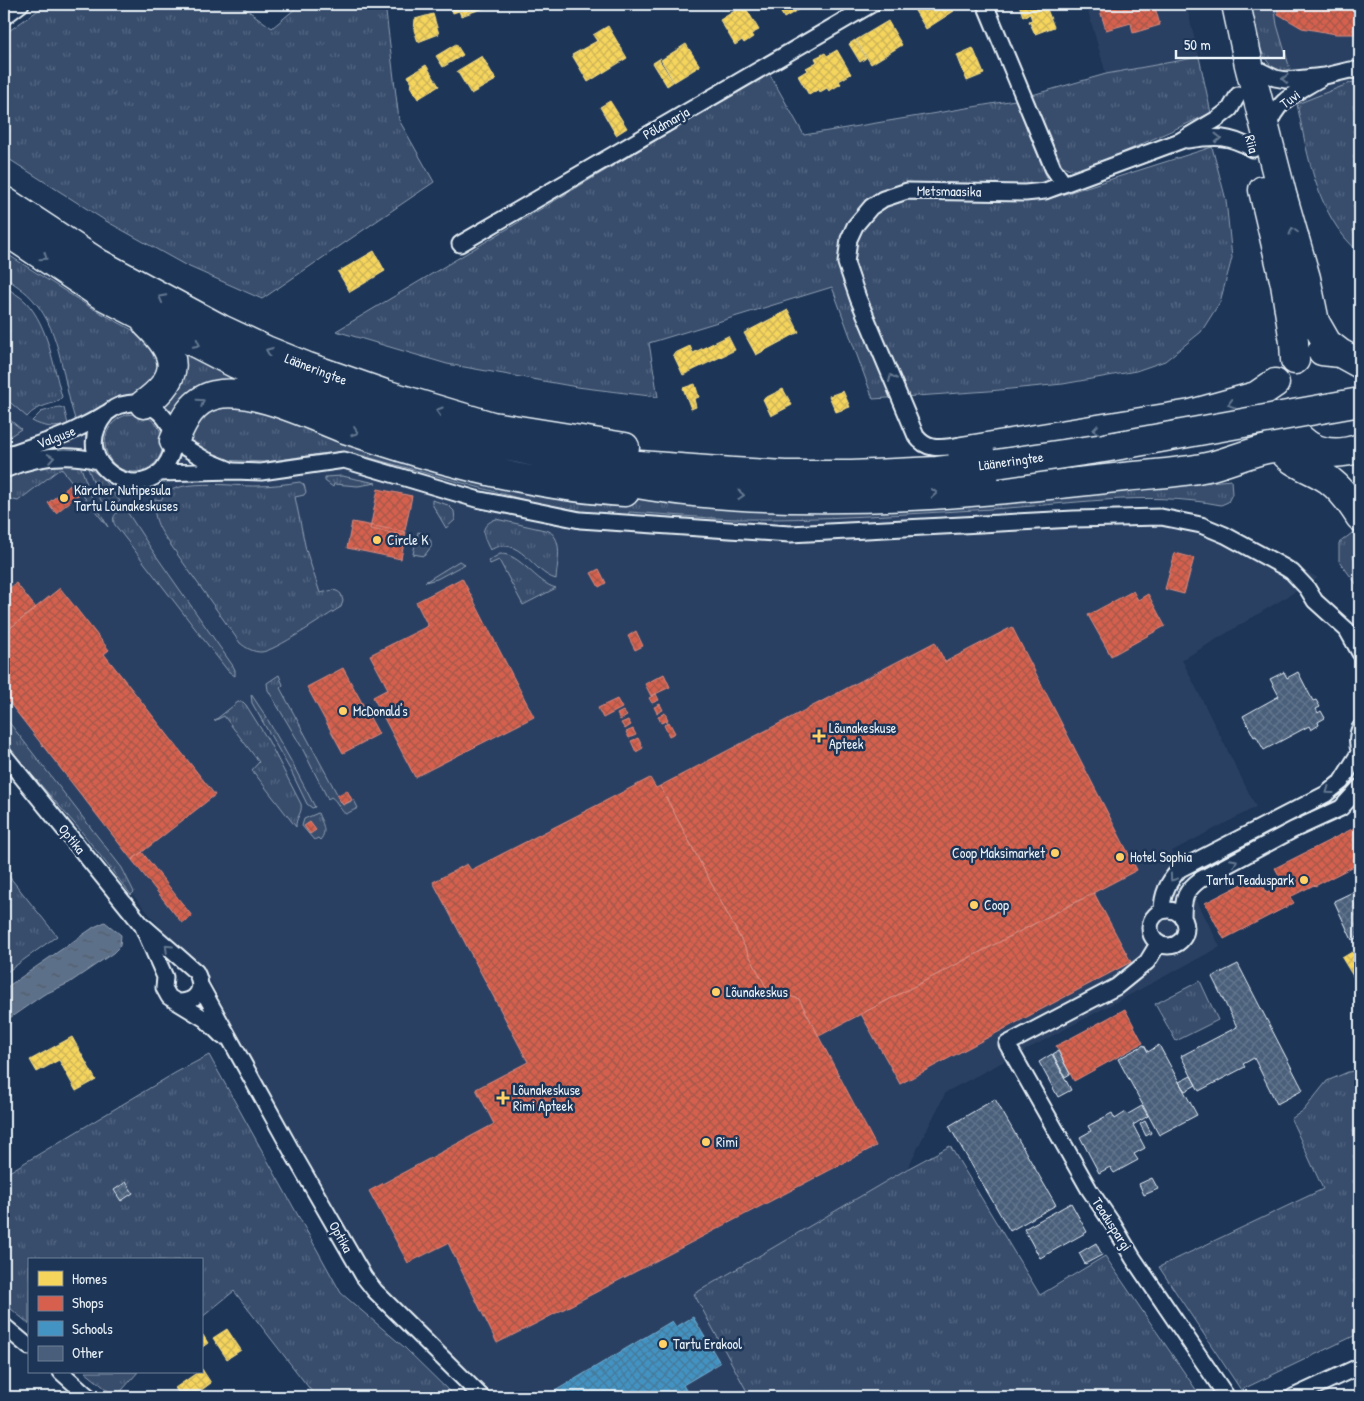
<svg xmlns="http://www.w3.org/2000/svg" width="1364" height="1401" font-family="'Patrick Hand',sans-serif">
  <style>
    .built { fill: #2a4162 }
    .grass { fill: url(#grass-tufts); stroke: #909fb2 }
    .water { fill: url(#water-ripples); stroke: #95a4b5 }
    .homes { fill: url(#homes-cross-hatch); stroke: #f2dd8b }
    .shops { fill: url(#shops-cross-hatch); stroke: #db8c80 }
    .schools { fill: url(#schools-cross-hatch); stroke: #74afd3 }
    .building { fill: url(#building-cross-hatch); stroke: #e8f1f8 }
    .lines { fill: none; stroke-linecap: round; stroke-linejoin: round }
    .street-casing { stroke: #e8f1f8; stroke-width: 19 }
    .highway-casing { stroke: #e8f1f8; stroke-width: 31 }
    .street { stroke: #1d3557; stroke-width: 15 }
    .highway { stroke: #1d3557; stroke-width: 28 }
    .highway-bridge-casing { stroke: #e8f1f8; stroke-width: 31; stroke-linecap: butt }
    .highway-bridge { stroke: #1d3557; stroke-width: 28 }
    .oneway { stroke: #64778f }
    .poi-dot { fill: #ffd166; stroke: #1d3557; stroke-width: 2 }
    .labels { text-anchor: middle; stroke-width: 5; stroke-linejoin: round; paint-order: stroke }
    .street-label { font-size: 14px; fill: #e8f1f8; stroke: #1d3557 }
    .poi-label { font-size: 14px; fill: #e8f1f8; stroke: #1d3557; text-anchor: start }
  </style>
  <defs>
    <pattern id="grass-tufts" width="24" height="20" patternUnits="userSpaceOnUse" patternTransform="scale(1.25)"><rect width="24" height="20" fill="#374d6c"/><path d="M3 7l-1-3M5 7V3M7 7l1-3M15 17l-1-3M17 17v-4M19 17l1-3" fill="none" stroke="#546782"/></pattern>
    <pattern id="water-ripples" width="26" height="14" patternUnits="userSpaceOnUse" patternTransform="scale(1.25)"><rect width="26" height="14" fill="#5d7089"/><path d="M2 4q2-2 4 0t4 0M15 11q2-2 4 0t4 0" fill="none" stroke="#505a66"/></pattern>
    <pattern id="homes-cross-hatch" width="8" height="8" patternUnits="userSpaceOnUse" patternTransform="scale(1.25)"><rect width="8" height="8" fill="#f6d55c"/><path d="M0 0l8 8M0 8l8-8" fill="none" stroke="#cab258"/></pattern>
    <pattern id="shops-cross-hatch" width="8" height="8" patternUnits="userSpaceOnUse" patternTransform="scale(1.25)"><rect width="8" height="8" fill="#d6604d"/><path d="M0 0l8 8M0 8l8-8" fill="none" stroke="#a4584c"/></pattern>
    <pattern id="schools-cross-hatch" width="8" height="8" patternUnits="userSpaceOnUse" patternTransform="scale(1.25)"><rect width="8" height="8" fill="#4393c3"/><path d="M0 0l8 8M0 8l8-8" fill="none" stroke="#447999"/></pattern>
    <pattern id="building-cross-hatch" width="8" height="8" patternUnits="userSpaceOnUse" patternTransform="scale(1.25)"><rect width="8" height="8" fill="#495e7a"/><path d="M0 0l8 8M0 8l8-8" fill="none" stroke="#63768e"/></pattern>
  </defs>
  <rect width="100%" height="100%" fill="#1d3557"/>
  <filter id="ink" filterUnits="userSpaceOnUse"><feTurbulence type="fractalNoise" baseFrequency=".02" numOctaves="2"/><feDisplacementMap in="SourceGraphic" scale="10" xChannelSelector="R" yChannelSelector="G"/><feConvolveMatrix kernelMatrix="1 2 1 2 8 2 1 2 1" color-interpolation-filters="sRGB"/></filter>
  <g filter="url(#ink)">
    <path class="built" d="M1086,4H1186L1199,57L1106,74Z
      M1274,4H1360V84L1353,82L1297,104L1277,25Z
      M4,397L34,422L63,426L115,400L168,411L192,429L230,462H265L320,454H356L525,500L628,518L629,512L732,519H804L1002,508L1014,512L1153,508L1213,520L1318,578L1182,660L1256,807L1172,851L1220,947L946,1092L907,1169L694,1294L750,1397H519L515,1393L509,1397H496L371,1276L232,1024L210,980L176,946L4,742Z"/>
    <path class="grass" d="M47,4H239L272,28L301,4H385L399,120L434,182L262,299L185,265L106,221L4,156V37L6,33Z
      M1251,4H1274L1277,25L1290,69L1279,72C1257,59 1255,27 1251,4Z
      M1199,57L1211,113L1086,169L1072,170L1061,165L1032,95L1106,74Z
      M769,73L804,135L1015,100L1055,197L1212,147L1226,200L1232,258L1220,302L1201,332L1165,361L1136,371L1063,384L989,391L873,399L832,287L649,343L658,397L577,387L447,364L336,331Z
      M1353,82L1360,84V254C1354,247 1347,241 1342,234C1314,198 1306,147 1297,104Z
      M4,252L90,307L136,332L156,348L159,372L140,394L115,400L78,420L75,419C62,380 62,333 34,301C26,291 14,284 4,277Z
      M4,286C11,291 20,296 26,302C49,327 53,366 62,397C56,406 38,403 27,417L4,397Z
      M179,349L290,396L550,477L288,400L172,413L160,402Z
      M223,401L615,498L737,503L1187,484L1231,480L1232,494L1228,502L1221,505C1144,490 1068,505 991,509C906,514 820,520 734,519C699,518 664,514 629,512L628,518L562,508L525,500L356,454H320L265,462L220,460L198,448L194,441L192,433L200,414Z
      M59,407L64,408L68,424C56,429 43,427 32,421L41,412Z
      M105 443a29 29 0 1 1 58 0a29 29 0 1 1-58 0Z
      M4,415L21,429L4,440Z
      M79,462L92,498L108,527L61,468L18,501L10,499L4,493V476L33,466Z
      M87,466L102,478L120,501L111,509L104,508Z
      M342,476L376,483L358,486L334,484L333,487L325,481V477Z
      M300,482L304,485L306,492L304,495L295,497L306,550L320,593C329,592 334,587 341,594L343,601L341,607C327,615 274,652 261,652C253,652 246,648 240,643L163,534C156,523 153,512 155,499L161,500C171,476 235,487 257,486C272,486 286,484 300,482Z
      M432,500L448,505L454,511L455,520L446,528L432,504Z
      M124,507L150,547L233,666L235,670V676L228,671L115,525C110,516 118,512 124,507Z
      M496,519L549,531C564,541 557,563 556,579C532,573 520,533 490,550C483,536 478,526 496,519Z
      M1356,530L1360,539V594L1357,585L1339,561V543Z
      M418,532L425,534L431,541V547L424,556L413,554Z
      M500,554C520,553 536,583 556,588L523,605L499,560L490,564L488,561Z
      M459,561L465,564L437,579L425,582Z
      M279,675L283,685L280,688L343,805L354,800L358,808L346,814C339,810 338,801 331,797L328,799L301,746L268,690L267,683Z
      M251,694L265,715L291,761L315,807L312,808L307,804L292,773L252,703Z
      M238,702H243L246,705L268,740L301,804C303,813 295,818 296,827L252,770L259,762L224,716L214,721Z
      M8,721L122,868L134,892L131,895L81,831L4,743V724Z
      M318,813C322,823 328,831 320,840L318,838L314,840L302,826L304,819Z
      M4,870L57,936L4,974Z
      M1200,981L1218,1020L1176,1041L1155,1004Z
      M209,1055L341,1293L404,1347L455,1397H316L234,1291L201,1318V1260H29V1324L4,1303V1175L175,1073Z
      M1360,1070V1333L1241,1390L1159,1267L1323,1189L1291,1119L1304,1110L1327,1081L1348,1072Z
      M950,1146L1040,1295L1105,1256L1201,1397H750L694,1294L907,1169Z
      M85,1372H138L116,1397Z"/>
    <path class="water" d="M105,922L121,935L120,946L113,953L69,983L43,995L4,1022V989L94,927Z"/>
    <path class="homes" d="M456,4H486L487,7L461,16L459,11L453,13L450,6Z
      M776,4H808L784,18Z
      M915,4H950L954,11L926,29L912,6Z
      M1019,4H1045L1054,27L1035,34L1029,21L1032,20L1030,14L1023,17Z
      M744,5L759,30L751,34L753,37L744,43L742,40L735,45L720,20Z
      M433,14L439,34L418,42L414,30L415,19Z
      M888,21L902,45L871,64L856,40Z
      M608,26L627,58L588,82L572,55L597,41L593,35Z
      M855,40L866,58L860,62L849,44Z
      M456,44L463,55L443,67L436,56Z
      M686,44L700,66L674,82L661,60Z
      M973,48L984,74L967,81L957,55Z
      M837,50L851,74L839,81L841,84L829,91L827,88L820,92L819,89L809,95L798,76L808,70L806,68L817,62L815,58L825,53L827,56Z
      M482,56L496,80L471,94L457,71Z
      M661,58L659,60L673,82L667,86L653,63Z
      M426,65L439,86L418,99L410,86L412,84L408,76Z
      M610,101L627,128L616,135L600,107Z
      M374,251L385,271L350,292L338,272Z
      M788,310L799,332L756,355L744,333Z
      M728,336L735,350L683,375L673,354L690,346L693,353Z
      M695,384L699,397L694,399L696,407L691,409L683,388Z
      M783,389L792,405L771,416L763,399Z
      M843,391L850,407L836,412L829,396Z
      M1352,952L1360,966V978L1356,981L1342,958Z
      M72,1037L96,1080L76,1091L59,1060L37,1072L30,1060Z
      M227,1329L241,1350L227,1359L213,1338Z
      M203,1335L208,1343L201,1348V1336Z
      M202,1369L211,1383L192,1397H181L175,1388L198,1372H201Z"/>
    <path class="shops" d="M1098,4H1154L1160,25L1133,33L1131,23L1106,30Z
      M1277,4H1360V34H1336L1302,28L1278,14Z
      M73,483L81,493L56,513L48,503Z
      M378,489L412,496L404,535L370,529Z
      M352,522L406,532L401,559L347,548Z
      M1175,553L1194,558L1184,594L1165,589Z
      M599,569L606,583L599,587L591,573Z
      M462,578L534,717L415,777L373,697L388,689L370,655L428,626L416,602Z
      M16,583L36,608L4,633V593Z
      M60,588L109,650L104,654L215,795L132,860L4,696V633Z
      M1133,591L1138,600L1148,594L1165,626L1111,656L1088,615Z
      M1012,627L1137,870L819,1036L799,999L767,989L660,786L935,642L945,662Z
      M636,631L643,646L635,650L628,636Z
      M343,668L379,734L343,753L307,687Z
      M664,674L670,687L651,696L645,684Z
      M656,694L659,700L652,703L649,698Z
      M617,699L622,708L603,718L598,708Z
      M660,704L663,710L657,713L654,707Z
      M623,711L627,716L620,720L617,714Z
      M665,713L668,720L661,723L658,716Z
      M628,720L631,725L625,729L621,723Z
      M669,722L675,733L669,736L664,725Z
      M633,729L636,735L629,738L626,732Z
      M638,738L643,748L636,752L631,741Z
      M650,778L656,788L660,786L767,989L799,999L876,1146L537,1323L497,1343L448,1243L408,1263L369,1191L494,1124L476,1089L528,1062L433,882L467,864L471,870Z
      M347,790L352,800L343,805L337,796Z
      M310,822L316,830L310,834L304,826Z
      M1360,825V863L1315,886L1314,885L1290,897L1294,903L1224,939L1205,903L1258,876L1267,893L1284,884L1275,868Z
      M142,852L192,916L182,923L132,860Z
      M1094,893L1131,962L900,1084L861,1014Z
      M1125,1009L1143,1043L1074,1081L1056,1046Z"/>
    <path class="schools" d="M693,1317L720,1363L683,1385L690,1397H545L672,1321L676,1327Z"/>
    <path class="building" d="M1284,672L1287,678L1298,672L1313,701L1316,700L1320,707L1316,709L1318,713L1321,711L1325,718L1318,722L1319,725L1311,730L1309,726L1264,750L1256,736L1254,737L1243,716L1279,696L1270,679Z
      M1353,892L1360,906V936L1352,940L1334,901Z
      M1238,964L1303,1090L1277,1104L1254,1058L1243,1064L1245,1067L1199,1091L1181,1056L1237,1027L1212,977Z
      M1144,1045L1148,1052L1159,1045L1197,1115L1159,1135L1118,1059Z
      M1058,1051L1070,1074L1065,1077L1053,1054Z
      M1052,1054L1071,1090L1058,1097L1039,1062Z
      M1191,1076L1196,1085L1185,1091L1179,1082Z
      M995,1099L1056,1205L1010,1231L949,1126Z
      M1142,1106L1148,1116L1133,1125L1145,1148L1134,1154L1138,1160L1114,1173L1110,1167L1099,1173L1080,1137L1091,1131L1088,1126L1112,1113L1115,1119L1126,1112L1128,1114Z
      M1145,1121L1151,1133L1146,1136L1140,1124Z
      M1152,1178L1158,1189L1144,1195L1139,1184Z
      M126,1182L133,1193L121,1201L114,1190Z
      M1071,1203L1087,1232L1040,1258L1024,1229Z
      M1096,1243L1102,1255L1085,1264L1079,1253Z"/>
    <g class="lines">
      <defs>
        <path id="street" d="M985,4L1053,168L1064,184
          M4,17L21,4
          M1249,65L1275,78L1286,80L1325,76L1350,70L1360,71
          M1267,129C1278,98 1295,94 1321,78
          M1187,140C1215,136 1229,135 1253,149
          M460,244L872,4
          M174,441L206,460L228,469
          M968,445C948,445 930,455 916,436L858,298L846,263L849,239L855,226L871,207L883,199L907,191L1025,193L1045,191L1180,141L1217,119L1230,109L1238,95
          M4,456C27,447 52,441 75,430C85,425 96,420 105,414C111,411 115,406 121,405C128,403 134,402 140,403C154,406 165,415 171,429C175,440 174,450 168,461C143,510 65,464 106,414
          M4,470C34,457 66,453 98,461
          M158,473L234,471L261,472L344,460L476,499L580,520L790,534L1074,519L1161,517L1201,525L1225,535L1284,567L1292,572L1307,588L1315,601L1347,630L1360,653
          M1360,728C1356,737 1357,745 1360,754
          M4,755L141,924L196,972C205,989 197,1002 178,1002
          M1150 928a18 18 0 1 1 36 0a18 18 0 1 1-36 0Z
          M1162,911C1162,895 1168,881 1180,869L1326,794L1341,782L1359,753
          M1183,918C1183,897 1185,891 1201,879L1293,830L1341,808L1360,787
          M142,925L165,977L164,988L169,997L205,1019L222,1036
          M1158,944L1147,962L1116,987L1007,1044L1089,1189L1114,1226L1133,1258L1227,1397
          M200,985L295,1157L364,1277L375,1291L482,1397
          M4,1326L29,1347
          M61,1372L89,1397
          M1293,1397L1360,1366"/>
        <path id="highway" d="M1236,4L1249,65L1282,194L1306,278L1315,322L1327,343L1340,353
          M1263,190L1285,284L1294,342L1295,360
          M4,201L98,263L221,329L266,350L308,367L385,394L502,429
          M4,230L100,294L236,364L265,377L339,404L428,433L471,439L573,460L733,472L785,475H852L937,471L996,464
          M1322,351L1340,353L1360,364
          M144,404C182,376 179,355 147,324
          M486,425L625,447
          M1282,433C1296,430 1299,440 1310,446C1326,455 1343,454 1360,448
          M174,441C183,421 192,400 215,395C250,386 311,416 345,429C369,437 393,445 417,452C485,472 555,488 625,492
          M1277,441C1286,464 1311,467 1329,480C1342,490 1352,504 1360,517
          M962,451L1191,414L1256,396L1275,383
          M604,478C634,483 664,489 694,492C836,507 982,493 1124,477C1151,474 1180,473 1207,467C1232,462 1270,442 1294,448"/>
      </defs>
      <use href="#street" class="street-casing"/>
      <use href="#highway" class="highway-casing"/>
      <use href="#street" class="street"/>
      <use href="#highway" class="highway"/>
      <defs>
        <path id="highway-bridge" d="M996,464L1104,448L1360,402"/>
      </defs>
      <use href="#highway-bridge" class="highway-bridge-casing"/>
      <use href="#highway-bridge" class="highway-bridge"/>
    </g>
    <defs><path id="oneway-chevron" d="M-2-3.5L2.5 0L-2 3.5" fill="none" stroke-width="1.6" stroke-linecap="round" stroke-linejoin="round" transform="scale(1.25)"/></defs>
    <g class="oneway">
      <use href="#oneway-chevron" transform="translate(1285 79) rotate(-178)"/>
      <use href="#oneway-chevron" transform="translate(1218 138)"/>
      <use href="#oneway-chevron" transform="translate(1293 231) rotate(-106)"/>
      <use href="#oneway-chevron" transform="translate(44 257) rotate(34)"/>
      <use href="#oneway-chevron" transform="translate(162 298) rotate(-152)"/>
      <use href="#oneway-chevron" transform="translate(197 344) rotate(27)"/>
      <use href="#oneway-chevron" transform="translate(269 351) rotate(-157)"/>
      <use href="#oneway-chevron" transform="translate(892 378) rotate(-113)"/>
      <use href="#oneway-chevron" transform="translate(201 402) rotate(-33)"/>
      <use href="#oneway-chevron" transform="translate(1231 404) rotate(164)"/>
      <use href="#oneway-chevron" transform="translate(439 411) rotate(-163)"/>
      <use href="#oneway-chevron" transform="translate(1096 430) rotate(172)"/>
      <use href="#oneway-chevron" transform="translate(355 432) rotate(19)"/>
      <use href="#oneway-chevron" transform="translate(51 458) rotate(-9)"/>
      <use href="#oneway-chevron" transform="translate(934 493) rotate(-3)"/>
      <use href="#oneway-chevron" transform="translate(741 495) rotate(3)"/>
      <use href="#oneway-chevron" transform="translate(1329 791) rotate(144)"/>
      <use href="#oneway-chevron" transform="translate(1234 862) rotate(-27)"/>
      <use href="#oneway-chevron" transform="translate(1173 878) rotate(126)"/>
      <use href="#oneway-chevron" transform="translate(168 948) rotate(-136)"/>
    </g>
  </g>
  <g class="poi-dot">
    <circle cx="64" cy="498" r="5"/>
    <circle cx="377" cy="540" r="5"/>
    <circle cx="343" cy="711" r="5"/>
    <path d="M816.5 728.5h5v5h5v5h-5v5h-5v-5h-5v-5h5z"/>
    <circle cx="1055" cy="853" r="5"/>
    <circle cx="1120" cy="857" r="5"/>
    <circle cx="1304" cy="880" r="5"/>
    <circle cx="974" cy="905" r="5"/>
    <circle cx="716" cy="992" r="5"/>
    <path d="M500.5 1090.5h5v5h5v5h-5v5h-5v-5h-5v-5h5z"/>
    <circle cx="706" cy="1142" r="5"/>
    <circle cx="663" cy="1344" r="5"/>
  </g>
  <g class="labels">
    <g class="street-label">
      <text transform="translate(1290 99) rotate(-36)" y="5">Tuvi</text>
      <text transform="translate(666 123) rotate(-30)" y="5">Põldmarja</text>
      <text transform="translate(1252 144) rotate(75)" y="5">Riia</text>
      <text transform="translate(949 191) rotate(1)" y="5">Metsmaasika</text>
      <text transform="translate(316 369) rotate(21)" y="5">Lääneringtee</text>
      <text transform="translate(56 437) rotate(-21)" y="5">Valguse</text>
      <text transform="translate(1011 461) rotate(-8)" y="5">Lääneringtee</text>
      <text transform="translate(72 839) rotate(51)" y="5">Optika</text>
      <text transform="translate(1112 1224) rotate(57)" y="5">Teaduspargi</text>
      <text transform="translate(341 1237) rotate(61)" y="5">Optika</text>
    </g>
    <g class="poi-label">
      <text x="74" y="495">Kärcher Nutipesula<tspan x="74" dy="16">Tartu Lõunakeskuses</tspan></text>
      <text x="387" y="545">Circle K</text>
      <text x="353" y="716">McDonald's</text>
      <text x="829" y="733">Lõunakeskuse<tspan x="829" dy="16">Apteek</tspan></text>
      <text x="1045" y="858" text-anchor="end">Coop Maksimarket</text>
      <text x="1130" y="862">Hotel Sophia</text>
      <text x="1294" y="885" text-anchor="end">Tartu Teaduspark</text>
      <text x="984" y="910">Coop</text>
      <text x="726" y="997">Lõunakeskus</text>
      <text x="513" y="1095">Lõunakeskuse<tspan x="513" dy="16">Rimi Apteek</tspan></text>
      <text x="716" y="1147">Rimi</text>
      <text x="673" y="1349">Tartu Erakool</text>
    </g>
  </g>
  <rect width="1364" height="1401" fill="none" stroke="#1d3557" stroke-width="20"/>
  <rect x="10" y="10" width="1344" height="1381" fill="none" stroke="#e8f1f8" stroke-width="2" filter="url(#ink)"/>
  <rect x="28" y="1258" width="175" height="115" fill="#1d3557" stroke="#6e8097"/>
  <rect x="38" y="1271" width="25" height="15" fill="#f6d55c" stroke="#6e8097"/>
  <text x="72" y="1284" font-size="15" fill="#e8f1f8">Homes</text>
  <rect x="38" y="1296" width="25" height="15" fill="#d6604d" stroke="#6e8097"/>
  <text x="72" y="1308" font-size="15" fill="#e8f1f8">Shops</text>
  <rect x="38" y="1321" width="25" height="15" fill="#4393c3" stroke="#6e8097"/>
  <text x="72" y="1334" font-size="15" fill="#e8f1f8">Schools</text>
  <rect x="38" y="1346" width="25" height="15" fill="#495e7a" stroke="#6e8097"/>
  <text x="72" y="1358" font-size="15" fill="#e8f1f8">Other</text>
  <path d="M1176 50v8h108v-8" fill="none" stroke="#e8f1f8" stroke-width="2.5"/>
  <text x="1184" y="50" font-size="15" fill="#e8f1f8" stroke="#1d3557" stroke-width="4" paint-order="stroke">50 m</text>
</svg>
